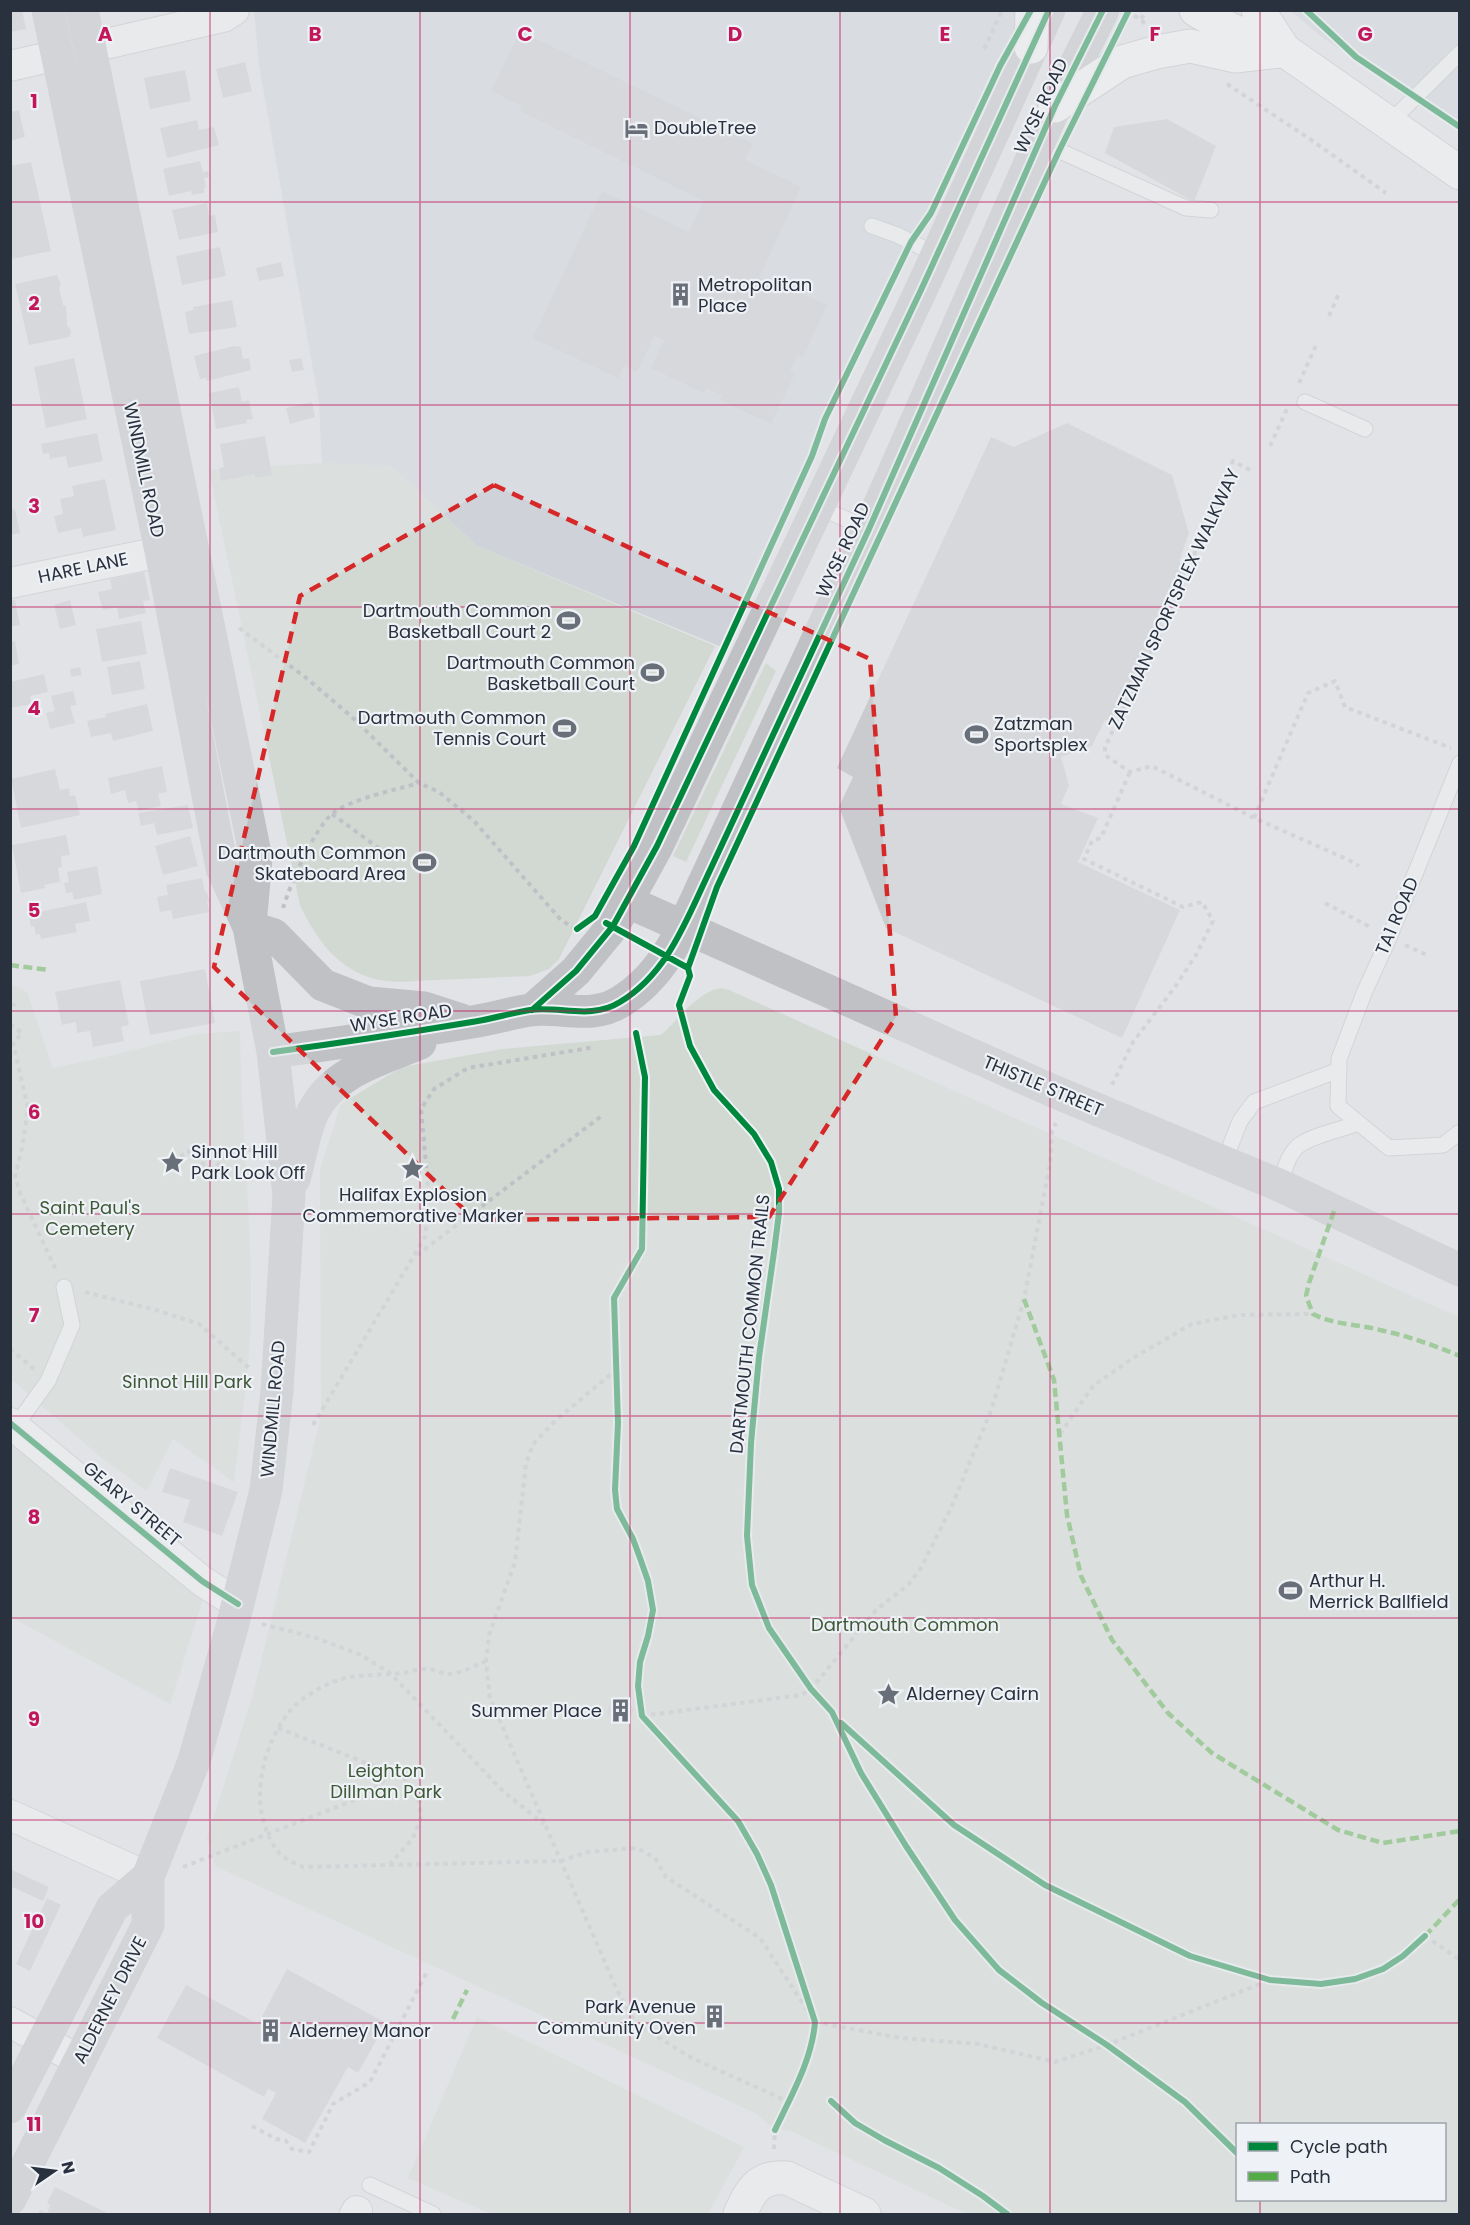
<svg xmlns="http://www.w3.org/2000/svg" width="1470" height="2225" font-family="Poppins,sans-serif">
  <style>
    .built { fill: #cfd3d9 }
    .green { fill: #d2d9d2; fill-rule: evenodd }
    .building { fill: #c9cbce }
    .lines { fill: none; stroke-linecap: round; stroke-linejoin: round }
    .service-casing { stroke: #bfc1c4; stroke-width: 17 }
    .minor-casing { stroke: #bfc1c4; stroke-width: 32 }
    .tertiary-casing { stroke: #bfc1c4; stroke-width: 35 }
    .primary-casing { stroke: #bec0c3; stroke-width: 35 }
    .path { stroke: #c0c1c6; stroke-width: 4; stroke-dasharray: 4.5 4.5; stroke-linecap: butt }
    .service { stroke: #f0f1f3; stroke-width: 15 }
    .minor { stroke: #f0f1f3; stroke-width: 30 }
    .tertiary { stroke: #f0f1f3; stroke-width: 33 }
    .secondary { stroke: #bfc1c5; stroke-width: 33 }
    .primary { stroke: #f5f5f6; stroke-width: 33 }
    .quiet { stroke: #53ab46; stroke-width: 4.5; stroke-dasharray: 9 4.5; stroke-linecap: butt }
    .cycleway-casing { stroke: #eef1f5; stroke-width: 10 }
    .cycleway { stroke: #00873e; stroke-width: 6 }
    .marked { fill: none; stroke: #d62828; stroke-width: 4.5; stroke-dasharray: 12 8; stroke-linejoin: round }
    .grid { fill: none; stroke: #c2185b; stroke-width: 1.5; stroke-opacity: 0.55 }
    .labels { text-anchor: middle; stroke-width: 4.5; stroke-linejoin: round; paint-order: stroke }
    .street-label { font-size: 18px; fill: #29313e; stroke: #eef1f5 }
    .poi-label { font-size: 18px; fill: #29313e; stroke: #eef1f5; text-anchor: start }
    .park-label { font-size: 18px; fill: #3e5937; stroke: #eef1f5 }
    .grid-label { font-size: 20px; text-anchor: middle; font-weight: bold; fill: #c2185b; stroke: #eef1f5; stroke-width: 4.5; stroke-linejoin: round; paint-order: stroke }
  </style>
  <rect width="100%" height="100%" fill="#e1e3e6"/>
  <path class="built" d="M254,11H1026L997,60L724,648L477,546L391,466L322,463L319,403L259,65Z
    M1291,11H1459V127L1323,38Z"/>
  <path class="green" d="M322,463L391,466L477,546L715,646L559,959L549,969L530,976C499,977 468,979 437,980C421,980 403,983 386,981C343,976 317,942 300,905L209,470Z
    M766,663L776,671L686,862L673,856Z
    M10,984L27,992L53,1068L110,1056L197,1034L240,1031C241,1125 252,1219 251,1314C250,1370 240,1426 234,1482L173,1439L147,1491L103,1459L11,1379Z
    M720,988L729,990L1459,1317V2214H967L789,2130H775L755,2113L215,1866L207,1838L253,1694L321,1416L320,1169L341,1104L402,1067L503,1049L661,1035C680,1018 695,994 720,988ZM1238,2124H1444V2200H1238Z
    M10,1438L206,1590L170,1704L11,1617Z
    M477,2017L744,2147L708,2214H491L408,2178Z"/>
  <path class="building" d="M10,10H22L26,29L10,32Z
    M520,31L753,144L745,160L801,187L759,278L773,285L775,281L827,305L803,357L798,355L790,371L795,373L771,424L720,400L722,395L706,388L704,393L651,368L664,341L654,336L637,372L624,366L618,378L533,338L602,191L689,232L704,201L520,111L522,106L491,91Z
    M245,62L252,91L223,98L216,69Z
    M185,70L191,101L150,109L144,78Z
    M19,110L25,137L10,141V112Z
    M1167,119L1216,146L1194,202L1105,153L1114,127Z
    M197,120L199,130L214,127L219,145L167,158L160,128Z
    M200,161L203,172L208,171L209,177L204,178L206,188H204V193L192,195L191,191L169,196L163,169Z
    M31,162L51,251L13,259L10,246V166Z
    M207,203L209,216L215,215L218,232L179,240L172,210Z
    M220,247L226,276L182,285L176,256Z
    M281,262L284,276L259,281L256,268Z
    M57,275L61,284L59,287L63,305L66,306L67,325L71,331L70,337L29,345L15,284Z
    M232,300L237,327L189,334L185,312L193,310V307Z
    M234,346L241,347L243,359L249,358L251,370L207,381L206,378L200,379L194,356Z
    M74,358L87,419L46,428L34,367Z
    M301,358L304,370L292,372L289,360Z
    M239,387L242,402L249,400L253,419L246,420L247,423L216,429L209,393Z
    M312,402L315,417L290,424L286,408Z
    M1067,423L1172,475L1189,533L1179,562L1189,566L1114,722L1105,720L1092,746L1061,757L1069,785L1061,804L1098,818L1078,862L1180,910L1122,1038L886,928L839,807L853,777L837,768L991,437L1014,447Z
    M97,433L103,461L68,468L66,456L50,459L49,453L43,454L41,444Z
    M265,436L272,475L255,478V474L221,481L219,468L224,467L220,444Z
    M105,479L116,530L83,537L81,528L58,533L54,516L63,514L60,499L74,496L72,486Z
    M15,509L20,533L10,535V510Z
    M144,572L150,600L143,601L146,613L119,619L117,607L103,610L98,592L112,589L110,579Z
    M15,600L20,625L10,627V601Z
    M70,600L76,625L60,629L54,605Z
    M141,621L147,654L102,662L96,629Z
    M15,641L19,664L10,666V642Z
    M140,661L145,689L112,695L107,667Z
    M80,667L82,675L71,677L70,669Z
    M44,674L48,692L30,696L32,704L10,708V682Z
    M73,691L77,705L70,706L75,723L50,729L46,713L55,711L51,696Z
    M147,704L153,731L113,741L111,733L91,737L87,721L106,717L105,714Z
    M162,766L167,792L158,794L161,806L139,811L136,801L128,803L125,790L111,794L108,778Z
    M55,769L60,790L69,788L70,796L75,795L80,815L21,828L11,779Z
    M188,805L193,828L157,835L154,823L141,826L138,813Z
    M66,835L70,855L61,856L62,867L58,868L60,882L44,885L45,888L21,893L12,845Z
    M190,836L198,866L163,875L155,846Z
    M97,866L102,894L74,900L72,892L66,893L64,883L69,882L67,872Z
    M202,878L205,892H207L209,901H207L209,912L173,919L171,910L160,912L157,897L168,895L166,885Z
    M86,902L90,921L75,924L77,932L41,939L40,934L36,935L34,926L31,927L29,916L35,915L34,913Z
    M205,969L215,1023L150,1035L140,981Z
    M120,980L129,1025L121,1027L124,1041L93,1047L90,1031L77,1033L76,1022L62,1025L55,992Z
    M170,1468L238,1492L222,1536L183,1522L190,1500L162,1492Z
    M626,1698L634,1709L628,1722L615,1723L607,1712L612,1699Z
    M10,1869L49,1887L43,1901L10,1886Z
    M47,1898L61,1905L30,1971L16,1964Z
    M287,1969L386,2023L358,2073L348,2067L305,2143L262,2119L276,2093L268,2089L264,2097L157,2038L186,1985L258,2024Z
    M716,2005L726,2018L711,2029L701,2017Z
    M55,2187L109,2214H38L40,2210L47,2213L50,2205L47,2203Z"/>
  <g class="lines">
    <defs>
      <path id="service" d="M1389,123L1460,53
        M1040,142L1186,208L1211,210
        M872,226L897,235L937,255
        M1305,402L1365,429
        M818,507L869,529
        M1460,763L1389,938L1364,993L1339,1059L1338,1106L1389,1148L1443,1145L1460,1132
        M1224,1162L1240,1121L1254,1102L1339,1070
        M1281,1186C1283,1173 1287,1157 1297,1147C1309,1136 1343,1129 1359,1123
        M15,1427L48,1381L72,1325L64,1287
        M370,2185L433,2214"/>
      <path id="minor" d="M10,66L223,17L234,10
        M10,583L184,547
        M10,1423L202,1581L238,1604
        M10,1815L148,1877
        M10,2022L80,2061
        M355,2214L357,2211"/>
      <path id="tertiary" d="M740,2214C751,2190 758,2176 787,2178L864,2214"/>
      <path id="primary" d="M1196,10L1231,30L1284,50L1460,173
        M1258,10L1284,50
        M1031,47L1032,10
        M1055,106L1122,62L1157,52L1190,46L1235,56L1279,51"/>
    </defs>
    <use href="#service" class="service-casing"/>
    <use href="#minor" class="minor-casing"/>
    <use href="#tertiary" class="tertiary-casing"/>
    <use href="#primary" class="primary-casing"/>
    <path class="path" d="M1134,16L1141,19L1147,27
      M1141,19L1146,12
      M984,49L1002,11
      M1227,84L1310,139L1386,193
      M1329,316L1340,291
      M1299,383L1317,343
      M1270,446L1287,409
      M1250,470L1233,461L1196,548L1192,566L1105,747V755L1130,772L1152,766L1254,818L1349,860L1359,866
      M239,628L305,677L352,717L419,783L439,792L474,821L561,920L574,928
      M332,814L380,849
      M1254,818L1308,693L1335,681L1345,707L1451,748
      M1325,903L1372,928
      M283,908C290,885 314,829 332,814C350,799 395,790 419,783
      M1405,945L1427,955
      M10,1003L14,1005L10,1009
      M10,1024L22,1033L13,1043L28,1108L22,1148L15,1176L20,1193L56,1270
      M1112,1085L1133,1042L1175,987L1196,955L1213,921L1202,902L1183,907L1084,859L1092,841L1101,838L1130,772
      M173,1162L188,1151L208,1168L216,1167C229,1151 233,1150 254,1150
      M417,1255L603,1115
      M85,1292L156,1310L199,1324L249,1368
      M10,1349L34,1369
      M617,1369L556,1420L533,1444L526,1464L515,1562L489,1635L486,1661L490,1698L617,1990L636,2024L692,2058L789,2102
      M313,1425L425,1237L429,1198L421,1109L434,1089L468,1068L595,1047
      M1060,1434L1093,1386L1133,1358L1192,1324L1239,1315L1313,1314
      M262,1624L316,1638L359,1654L390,1673L504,1792L544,1824
      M486,1661C474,1666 460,1674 447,1674C441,1673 435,1670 429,1669C420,1668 411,1672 402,1673C377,1676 353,1673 330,1683C316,1690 298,1700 289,1712C259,1751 247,1812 279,1853C284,1859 295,1863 303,1867L561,1861L587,1852L637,1848L655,1858L666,1877L760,1938L815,2022L901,2038L978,2044L1055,2062L1107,2045L1270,1980
      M642,1716L801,1695L811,1689L876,1610L908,1585L921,1568L951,1508L992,1408L1024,1299L1050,1164L1052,1131L1056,1123
      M278,1728L404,1778L418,1793L421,1817L413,1838L390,1864
      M183,1867L357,1799L374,1789L392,1773
      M1425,1936L1460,1960
      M252,2126L276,2139L286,2141L292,2149L309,2152L333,2104L370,2082L427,1972
      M774,2149L775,2130"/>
    <use href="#service" class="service"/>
    <use href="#minor" class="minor"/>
    <use href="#tertiary" class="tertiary"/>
    <path class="secondary" d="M82,10L256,858L250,925
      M628,902L1053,1091L1281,1186L1460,1270
      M249,927L274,935L323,985L369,1003L424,1008L461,1020
      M532,1010L576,971L613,926L657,846L921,290L1049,10
      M273,1052C340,1043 406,1033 472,1022C492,1019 511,1013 530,1010C561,1006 591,1020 620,1002C665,975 684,926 705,881L869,529L1055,106L1103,10
      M294,1179C300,1159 304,1131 313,1112C333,1071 382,1059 420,1043
      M10,2107L112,1908L148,1877
      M10,2199L148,1925V1877L194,1761L232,1627L266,1490L277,1391L289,1195L273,1052L249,927L222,868L161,551L48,10"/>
    <use href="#primary" class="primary"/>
    <path class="quiet" d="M10,965L49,970
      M1334,1211L1309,1283L1306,1296L1313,1314C1334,1325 1357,1324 1380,1330C1408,1336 1433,1345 1460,1356
      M1024,1299L1054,1380L1067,1515L1081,1576L1112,1640L1168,1713L1212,1753L1338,1830L1383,1843L1460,1831
      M1425,1936L1460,1899
      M453,2019L467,1990"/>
    <defs>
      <path id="cycleway" d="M1129,10L1059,151L717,887L688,968L690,976L679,1005L690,1046L714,1090L754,1134L771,1162L779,1189V1213L774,1252L759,1357L751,1443L747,1536L752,1585L769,1628L811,1689L832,1712L861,1773L906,1846L955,1920L999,1970L1042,2003L1107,2045L1185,2102L1238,2154
        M1306,10L1356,57L1460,127
        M606,923L688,968
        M577,929L595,916L634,846L812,456L825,419L911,242L931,213L1000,66L1031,10
        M532,1010L576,971L613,926L657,846L921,290L1049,10
        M636,1033L645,1077L642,1249L614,1298L618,1423L615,1490L617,1509L633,1539L640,1558L648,1581L653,1610L648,1636L640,1662L638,1686L642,1716L738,1821L757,1854L771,1885L815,2022C812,2060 791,2096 775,2130
        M273,1052C340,1043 406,1033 472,1022C492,1019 511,1013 530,1010C561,1006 591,1020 620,1002C665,975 684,926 705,881L869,529L1055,106L1103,10
        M10,1423L202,1581L238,1604
        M841,1723L954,1825L1045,1885L1190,1956L1270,1980L1321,1984L1355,1979L1383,1969L1403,1956L1425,1936
        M831,2101L855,2123L884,2140L939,2168L983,2196L1007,2214"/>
    </defs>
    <use href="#cycleway" class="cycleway-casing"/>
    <use href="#cycleway" class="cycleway"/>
  </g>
  <path d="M0 0H1470V2225H0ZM494,485L870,659L896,1017L769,1217L475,1220L214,967L300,596Z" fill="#e1e3e6" fill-opacity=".55" fill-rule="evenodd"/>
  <path class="marked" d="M494,485L870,659L896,1017L769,1217L475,1220L214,967L300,596Z"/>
  <path class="grid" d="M210,10V2214M420,10V2214M630,10V2214M840,10V2214M1050,10V2214M1260,10V2124M10,202H1460M10,405H1460M10,607H1460M10,809H1460M10,1011H1460M10,1214H1460M10,1416H1460M10,1618H1460M10,1820H1460M10,2023H1460M1260,2200V2214"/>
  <defs>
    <symbol id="hotel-bare" viewBox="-9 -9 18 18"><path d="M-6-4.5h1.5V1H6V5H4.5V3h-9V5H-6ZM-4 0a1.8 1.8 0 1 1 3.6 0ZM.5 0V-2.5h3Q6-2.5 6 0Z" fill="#696f79" stroke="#eef1f5" stroke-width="2.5" paint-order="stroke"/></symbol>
    <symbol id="building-bare" viewBox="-9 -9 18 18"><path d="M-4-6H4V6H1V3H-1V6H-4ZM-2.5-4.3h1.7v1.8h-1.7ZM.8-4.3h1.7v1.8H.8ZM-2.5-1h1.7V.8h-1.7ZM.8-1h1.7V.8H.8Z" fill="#696f79" stroke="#eef1f5" stroke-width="2.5" paint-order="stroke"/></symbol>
    <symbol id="stadium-bare" viewBox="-9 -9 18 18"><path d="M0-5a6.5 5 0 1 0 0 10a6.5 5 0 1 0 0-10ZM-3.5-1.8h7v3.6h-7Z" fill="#696f79" stroke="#eef1f5" stroke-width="2.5" paint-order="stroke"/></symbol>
    <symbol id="sight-bare" viewBox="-9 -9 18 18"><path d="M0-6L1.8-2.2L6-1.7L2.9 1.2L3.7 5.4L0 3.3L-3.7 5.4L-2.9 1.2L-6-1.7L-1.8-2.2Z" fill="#696f79" stroke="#eef1f5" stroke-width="2.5" paint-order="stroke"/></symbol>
  </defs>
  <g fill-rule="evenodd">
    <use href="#hotel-bare" x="620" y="112" width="33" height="33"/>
    <use href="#building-bare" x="664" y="278" width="33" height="33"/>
    <use href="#stadium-bare" x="552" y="604" width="33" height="33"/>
    <use href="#stadium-bare" x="636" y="656" width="33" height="33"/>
    <use href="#stadium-bare" x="548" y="712" width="33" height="33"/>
    <use href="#stadium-bare" x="960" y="718" width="33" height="33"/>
    <use href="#stadium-bare" x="408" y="846" width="33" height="33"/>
    <use href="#sight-bare" x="156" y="1146" width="33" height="33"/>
    <use href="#sight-bare" x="396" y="1152" width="33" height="33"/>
    <use href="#stadium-bare" x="1274" y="1574" width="33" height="33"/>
    <use href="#sight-bare" x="872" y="1678" width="33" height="33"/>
    <use href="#building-bare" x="604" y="1694" width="33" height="33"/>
    <use href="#building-bare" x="698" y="2000" width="33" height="33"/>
    <use href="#building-bare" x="254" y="2014" width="33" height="33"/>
  </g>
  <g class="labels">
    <g class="street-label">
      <text transform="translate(1041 106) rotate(-65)" y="6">WYSE ROAD</text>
      <text transform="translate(144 470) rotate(78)" y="6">WINDMILL ROAD</text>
      <text transform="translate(843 550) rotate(-65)" y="6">WYSE ROAD</text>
      <text transform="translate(83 568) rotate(-12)" y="6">HARE LANE</text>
      <text transform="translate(1174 599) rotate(-65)" y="6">ZATZMAN SPORTSPLEX WALKWAY</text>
      <text transform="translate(1397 916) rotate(-67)" y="6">TA1 ROAD</text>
      <text transform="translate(401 1018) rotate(-9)" y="6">WYSE ROAD</text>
      <text transform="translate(1043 1086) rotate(23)" y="6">THISTLE STREET</text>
      <text transform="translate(750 1324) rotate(-84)" y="6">DARTMOUTH COMMON TRAILS</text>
      <text transform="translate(273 1409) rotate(-85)" y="6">WINDMILL ROAD</text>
      <text transform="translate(132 1504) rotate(40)" y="6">GEARY STREET</text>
      <text transform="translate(110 2000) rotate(-63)" y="6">ALDERNEY DRIVE</text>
    </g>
    <g class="poi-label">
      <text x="654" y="134">DoubleTree</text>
      <text x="698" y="291">Metropolitan<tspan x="698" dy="21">Place</tspan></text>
      <text x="551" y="617" text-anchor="end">Dartmouth Common<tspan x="551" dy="21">Basketball Court 2</tspan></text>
      <text x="635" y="669" text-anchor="end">Dartmouth Common<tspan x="635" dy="21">Basketball Court</tspan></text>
      <text x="546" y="724" text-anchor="end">Dartmouth Common<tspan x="546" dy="21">Tennis Court</tspan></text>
      <text x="994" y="730">Zatzman<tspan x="994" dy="21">Sportsplex</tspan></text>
      <text x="406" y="859" text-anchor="end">Dartmouth Common<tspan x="406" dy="21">Skateboard Area</tspan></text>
      <text x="191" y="1158">Sinnot Hill<tspan x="191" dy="21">Park Look Off</tspan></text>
      <text x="413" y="1201" text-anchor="middle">Halifax Explosion<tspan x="413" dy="21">Commemorative Marker</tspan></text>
      <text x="1309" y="1587">Arthur H.<tspan x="1309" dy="21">Merrick Ballfield</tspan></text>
      <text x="906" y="1700">Alderney Cairn</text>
      <text x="602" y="1717" text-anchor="end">Summer Place</text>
      <text x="696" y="2013" text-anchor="end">Park Avenue<tspan x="696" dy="21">Community Oven</tspan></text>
      <text x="289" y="2037">Alderney Manor</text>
    </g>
    <g class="park-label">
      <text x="90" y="1214">Saint Paul's<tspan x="90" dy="21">Cemetery</tspan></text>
      <text x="187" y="1388">Sinnot Hill Park</text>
      <text x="905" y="1631">Dartmouth Common</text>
      <text x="386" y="1777">Leighton<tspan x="386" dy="21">Dillman Park</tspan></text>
    </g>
  </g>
  <g class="grid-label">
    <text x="105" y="41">A</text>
    <text x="315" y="41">B</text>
    <text x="525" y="41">C</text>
    <text x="735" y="41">D</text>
    <text x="945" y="41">E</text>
    <text x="1155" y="41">F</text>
    <text x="1365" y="41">G</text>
    <text x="34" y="108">1</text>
    <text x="34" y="310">2</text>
    <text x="34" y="513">3</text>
    <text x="34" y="715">4</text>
    <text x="34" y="917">5</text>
    <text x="34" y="1119">6</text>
    <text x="34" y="1322">7</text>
    <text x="34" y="1524">8</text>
    <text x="34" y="1726">9</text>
    <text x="34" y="1928">10</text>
    <text x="34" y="2131">11</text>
  </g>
  <rect width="1470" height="2225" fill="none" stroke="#29313e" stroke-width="24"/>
  <rect x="1236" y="2123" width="210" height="78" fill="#eef1f5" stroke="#9fa4ac" stroke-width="1.5"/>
  <rect x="1248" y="2142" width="30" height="9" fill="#00873e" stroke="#9fa4ac" stroke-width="1.5"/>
  <text x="1290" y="2153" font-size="18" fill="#29313e">Cycle path</text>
  <rect x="1248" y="2172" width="30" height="9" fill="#53ab46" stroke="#9fa4ac" stroke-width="1.5"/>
  <text x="1290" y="2183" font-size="18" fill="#29313e">Path</text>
  <g transform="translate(54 2171) rotate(76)" stroke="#eef1f5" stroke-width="4.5" paint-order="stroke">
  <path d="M0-4.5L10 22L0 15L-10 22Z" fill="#29313e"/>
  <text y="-9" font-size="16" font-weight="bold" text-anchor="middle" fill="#29313e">N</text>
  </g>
</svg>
